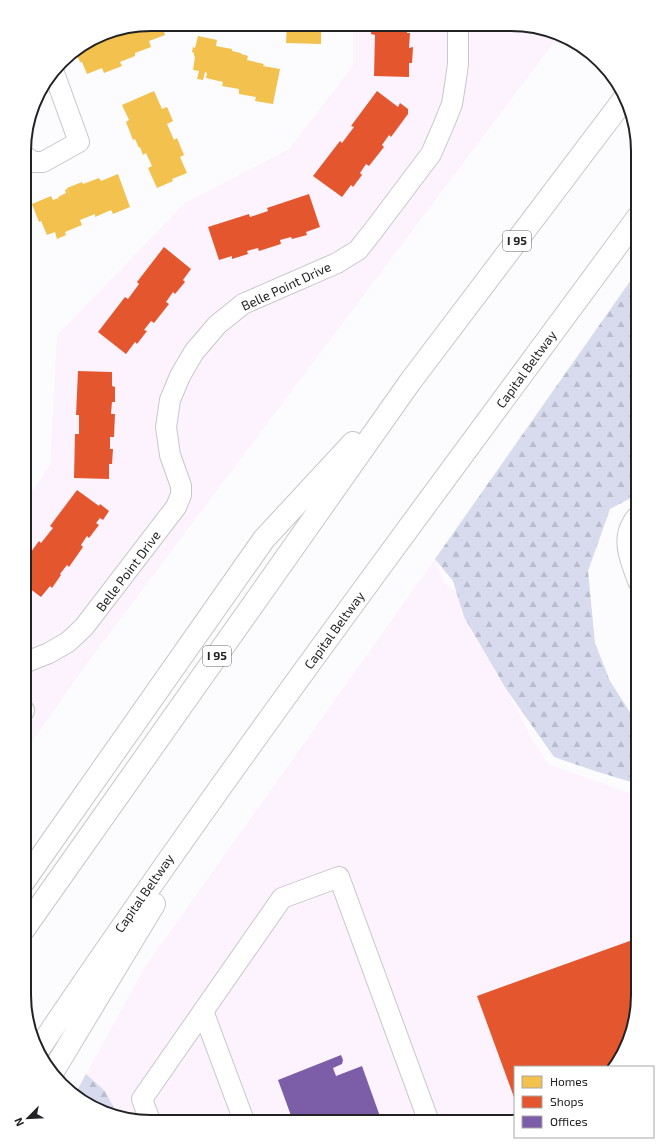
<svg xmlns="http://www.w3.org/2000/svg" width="662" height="1146" font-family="'Exo 2',sans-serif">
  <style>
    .commercial { fill: #fcf3fe }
    .forest { fill: url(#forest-firs) }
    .homes { fill: #f2c14e }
    .shops { fill: #e4572e }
    .offices { fill: #7b5ea7 }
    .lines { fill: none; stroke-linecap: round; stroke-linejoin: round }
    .minor-casing { stroke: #c7c7c9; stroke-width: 22 }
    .highway-casing { stroke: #c7c7c9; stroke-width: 24 }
    .minor { stroke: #fff; stroke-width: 20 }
    .highway { stroke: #fff; stroke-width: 22 }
    .labels { text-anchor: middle; stroke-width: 4; stroke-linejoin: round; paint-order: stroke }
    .shield { fill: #fff; stroke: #646466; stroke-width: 1 }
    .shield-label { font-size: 12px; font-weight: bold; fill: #222224 }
    .street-label { font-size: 13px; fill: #222224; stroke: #fff }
    .rim { fill: none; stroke: #222224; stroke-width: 2 }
  </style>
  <defs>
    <pattern id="forest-firs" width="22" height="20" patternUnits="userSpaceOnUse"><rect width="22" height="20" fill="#d8dbee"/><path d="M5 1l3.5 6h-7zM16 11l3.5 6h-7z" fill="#b9bccc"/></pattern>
  </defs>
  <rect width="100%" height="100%" fill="#fcfcfe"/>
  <path class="commercial" d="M353,25L536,26L558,37L88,662L24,753L25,502L50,465L57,335L185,203L289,149L353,66Z
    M435,559L444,583L464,598L460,611L517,709L532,739L548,764L638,796V1004L628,1043L615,1067H515V1121L511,1122L134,1121L117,1114L105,1091L86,1074L145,967Z"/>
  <path class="forest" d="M638,270V494L610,509L588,571L595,643L610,681L635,720L638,727V784L598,772L554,757L506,689L464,617L453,581L435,559Z
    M86,1074L105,1091L117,1114L74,1096Z"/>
  <path class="homes" d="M151,24H161L165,35L149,41L151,47L135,53V56L120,62L122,66L104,73L102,68L87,74L82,62H80L75,51L99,36L100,35L101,37L108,34L107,33Z
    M287,25H326V27H321V44L286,43Z
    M198,36L217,40L216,46L232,49V51L241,53V54L248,56L247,60L264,64L263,66L280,69L273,104L255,101L256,97L239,94V89L222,86L223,82L206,78L207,73L205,72L203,80L197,79L199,71L193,70L195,57L194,56V53L192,52L193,47L195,48Z
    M154,91L162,109L167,107L173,121L167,124L174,140L177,138L184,155L180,157L187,173L172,179L173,181L157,188L148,168L152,166L146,153L143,155L140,147L139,148L135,139L133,140L126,122L129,120L122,105Z
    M118,174L130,207L113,214L111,210L95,217V214L80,220L82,225L65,232L66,235L57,239L55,232L47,235L41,221L39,222L32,204L51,196L53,200L59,198L58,197L66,193L65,190L67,189L71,200L67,188L82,182L83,184L99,178L101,181Z
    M25,393L32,396L25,410Z"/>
  <path class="shops" d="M372,25L407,26V33H410L409,48L413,47L412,63H409V77L374,76L375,35L371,34Z
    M377,91L398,107L400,103L408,109V114L391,137L389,135L382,145L384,147L369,166L366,164L360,173L362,175L353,187L351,185L342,197L313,176L340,141L342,143L354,127L351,126Z
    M309,194L320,227L306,232L307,235L292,239L291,237L280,240L281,244L259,251L258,248L247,251L248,254L232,259V256L219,260L208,227L249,214L250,217L268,211L267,208Z
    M164,247L191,269L183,280L185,282L175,294L173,292L166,302L169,304L154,323L151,321L144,330L147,331L137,344L135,342L126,354L98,332L125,297L128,299L139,284L137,282Z
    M78,371L112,372V386L115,387V402H112L111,414H115L114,437H110V449H113L112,464H109V479L74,478L75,434H79V415H76Z
    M77,490L99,506L100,504L109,511L103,520L100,518L96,523L99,525L89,538L87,536L81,545L83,547L69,567L67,565L60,574L61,575L52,588L50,586L41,597L25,585V560L39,541L41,543L53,528L50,526Z
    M638,938V1004L628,1043L615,1067H515V1100L477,996Z"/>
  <path class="offices" d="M341,1055L343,1060L342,1064L333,1068L336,1076L362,1066L382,1122L293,1121L278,1080Z"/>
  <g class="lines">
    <defs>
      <path id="minor" d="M25,156L33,162H43L79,142L54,73
        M638,581C632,564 622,543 631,526C633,522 634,519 638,516
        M24,663L49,653L68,642L84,627L176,507L181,495V486L170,455L166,427L170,400L180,376L194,352L217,325L243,304L337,263L358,250L373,231L431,154L444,124L452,104L455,85L458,64V26
        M24,711V710
        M203,1011L244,1121
        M150,1121L142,1099L282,898L339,877L429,1122"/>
      <path id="highway" d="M24,881L264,539L353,443
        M24,929L410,382L624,99
        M38,1050C229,766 435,493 638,217
        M52,1073L154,904"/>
    </defs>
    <use href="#minor" class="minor-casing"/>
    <use href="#highway" class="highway-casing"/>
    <use href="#minor" class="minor"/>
    <use href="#highway" class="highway"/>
  </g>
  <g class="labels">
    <g class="shield">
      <rect x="503" y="231" width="28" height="20" rx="3"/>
      <rect x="203" y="646" width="28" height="20" rx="3"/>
    </g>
    <g class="shield-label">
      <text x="517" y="245">I 95</text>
      <text x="217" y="660">I 95</text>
    </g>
    <g class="street-label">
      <text transform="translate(286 286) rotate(-25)" y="5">Belle Point Drive</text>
      <text transform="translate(526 369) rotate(-54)" y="5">Capital Beltway</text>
      <text transform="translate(128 571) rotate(-53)" y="5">Belle Point Drive</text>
      <text transform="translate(334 630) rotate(-54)" y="5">Capital Beltway</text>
      <text transform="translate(144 893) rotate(-55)" y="5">Capital Beltway</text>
    </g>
  </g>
  <path d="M0 0H662V1146H0ZM151 31H511A120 120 0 0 1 631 151V995A120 120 0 0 1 511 1115H151A120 120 0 0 1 31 995V151A120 120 0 0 1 151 31Z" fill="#fff" fill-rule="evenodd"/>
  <path class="rim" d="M151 31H511A120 120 0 0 1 631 151V995A120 120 0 0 1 511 1115H151A120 120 0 0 1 31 995V151A120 120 0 0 1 151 31Z"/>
  <rect x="514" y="1066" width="140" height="72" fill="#ffffff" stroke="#a7a7a7"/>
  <rect x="522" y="1076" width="20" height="12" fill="#f2c14e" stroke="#a7a7a7"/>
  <text x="550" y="1086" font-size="12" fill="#222224">Homes</text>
  <rect x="522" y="1096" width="20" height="12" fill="#e4572e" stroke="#a7a7a7"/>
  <text x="550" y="1106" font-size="12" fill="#222224">Shops</text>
  <rect x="522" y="1116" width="20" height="12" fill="#7b5ea7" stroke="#a7a7a7"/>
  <text x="550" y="1126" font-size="12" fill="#222224">Offices</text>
  <g transform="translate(28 1118) rotate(246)" stroke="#ffffff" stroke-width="3" paint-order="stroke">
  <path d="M0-3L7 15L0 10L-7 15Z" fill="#222224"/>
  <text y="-6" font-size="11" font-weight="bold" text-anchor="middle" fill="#222224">N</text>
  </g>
</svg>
